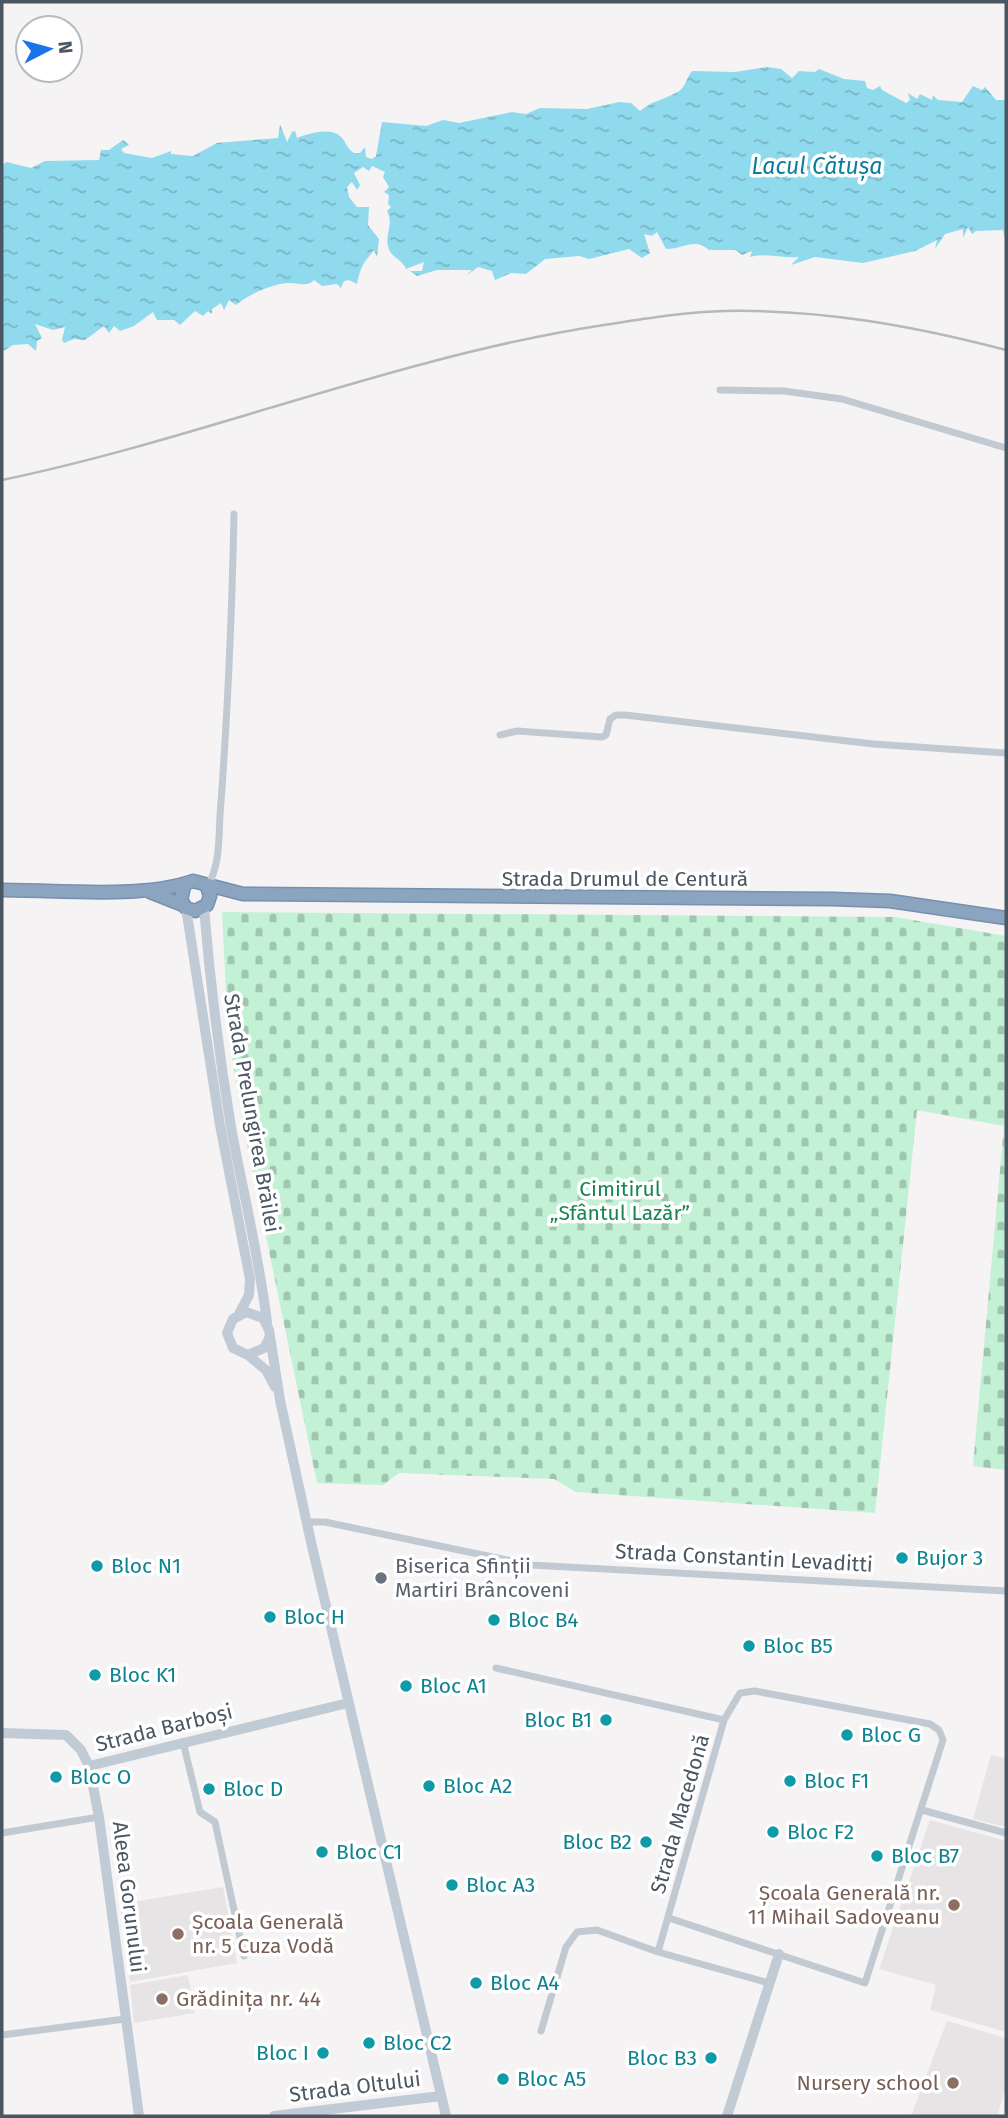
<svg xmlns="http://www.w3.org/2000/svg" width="1008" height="2118" font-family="'Fira Sans',sans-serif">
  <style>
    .education { fill: #e6e4e5 }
    .cemetery { fill: url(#cemetery-stones) }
    .water { fill: url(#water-ripples) }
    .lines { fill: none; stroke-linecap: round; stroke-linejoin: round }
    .highway-casing { stroke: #7690ad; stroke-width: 15 }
    .street { stroke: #c1cad2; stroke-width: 7 }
    .secondary { stroke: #c1cbd6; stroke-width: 10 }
    .highway { stroke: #8ba5c1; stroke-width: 12 }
    .rail { stroke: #b5b8bd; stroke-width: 2.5 }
    .culture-dot { fill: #0f9aa8; stroke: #fff; stroke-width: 2.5 }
    .worship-dot { fill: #6b7280; stroke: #fff; stroke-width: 2.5 }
    .education-dot { fill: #8d6e63; stroke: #fff; stroke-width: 2.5 }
    .labels { text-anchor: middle; stroke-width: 7; stroke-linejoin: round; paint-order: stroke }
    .street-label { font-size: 21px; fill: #4a5661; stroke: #fff }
    .park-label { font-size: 21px; fill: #17864f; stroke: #fff }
    .culture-label { font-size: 21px; fill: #0d838f; stroke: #fff; text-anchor: start }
    .worship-label { font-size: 21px; fill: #5b616d; stroke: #fff; text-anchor: start }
    .education-label { font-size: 21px; fill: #785e54; stroke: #fff; text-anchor: end }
    .water-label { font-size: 23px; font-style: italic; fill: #0c7c9b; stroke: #fff }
  </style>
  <defs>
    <pattern id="cemetery-stones" width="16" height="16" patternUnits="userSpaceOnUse" patternTransform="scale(1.75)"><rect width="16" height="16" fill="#c3f1d5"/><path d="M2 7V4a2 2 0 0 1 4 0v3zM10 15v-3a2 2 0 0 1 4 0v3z" fill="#a0c6b0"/></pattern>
    <pattern id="water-ripples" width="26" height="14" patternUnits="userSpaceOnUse" patternTransform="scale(1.75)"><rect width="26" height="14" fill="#90daee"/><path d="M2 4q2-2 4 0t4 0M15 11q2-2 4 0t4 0" fill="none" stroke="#78b4c4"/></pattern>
  </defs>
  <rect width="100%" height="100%" fill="#f5f3f3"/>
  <path class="education" d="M991,1755L1006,1758V1827L973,1819Z
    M930,1820L1006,1841V2032L930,2010L936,1985L879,1969Z
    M223,1887L237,1963L130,1982L120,1904Z
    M188,1975L195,2013L134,2023L130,1985Z
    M947,2021L1006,2038V2087L997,2116H911Z"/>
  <path class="cemetery" d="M222,912L895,917L1006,936V1470L973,1466L1004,1126L917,1110L875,1513L576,1492L554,1479L399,1473L383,1485L317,1483L244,1130L228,1034Z"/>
  <path class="water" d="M767,67L781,69L792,78L799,71L815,72L819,69L844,79L865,81L867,88L873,90L880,86L882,90L906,103L910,100L908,93L917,99L920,94L932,100L933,95L938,100L962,102L973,86L982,90L985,87L996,100H1006V243L1003,230L976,231L972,234L968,227L963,238V229L945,234L935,249L937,240L915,251L863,263L815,257L791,265L799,257C784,259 764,252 750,257L752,251L742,255L736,250H709C694,237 684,249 666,249L657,232L652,236L644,234L650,253L642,258L629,249L589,259L579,256L545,259L526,274L511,273L495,280L492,271L478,267L466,276L472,270H437L417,276L410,271H422L424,262L406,269C402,258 390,258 388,246C385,234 394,223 387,211L391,207L388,204L389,195L384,192L389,187L383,177L385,172L372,166L369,171L363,167L354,173L360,185L357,190L352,182L347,187L349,197L357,207H369L368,225L379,239L377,257L374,250C362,265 361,266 357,284L349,280L344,281L341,288L337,284L322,286L314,280C307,288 298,282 288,283C271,284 248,295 236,305L229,300L224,310L221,303L212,309V314L208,311L203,316L195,311L180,325L174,320H157L153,312L134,326L120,331L114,326L109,333L104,326L85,340L74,339L64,343L62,340L65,327L53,330L35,324L42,338L37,341L36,351L28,344L13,345L2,352V165L7,162L31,168L45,161L99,160L101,150H109L123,140L129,145L121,149L124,153L152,158L171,151V154L193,156L217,143L278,138L280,124L287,142L292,132L295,131L297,138C308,134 329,127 340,136C346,141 346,148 354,153H360L365,147L366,157L372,159L376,156L382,122L426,126L443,120L459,123L512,112L526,114L540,108L587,109L619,102L631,103L640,111C651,101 663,100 676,93C686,88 686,78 692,71L735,72Z"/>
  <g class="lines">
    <defs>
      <path id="highway" d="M184,886L181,900L186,908L195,911L207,905L210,896L207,887
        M2,890C59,890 142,899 193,881L243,894L832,899L890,901L1006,918
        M150,892L183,905"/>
    </defs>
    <use href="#highway" class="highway-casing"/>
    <path class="street" d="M720,390L784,391L842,399L1006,448
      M500,735L517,731L602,737L606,735L610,719L616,715H625L873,744L1006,753
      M208,885C222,862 218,828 221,802C228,706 232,610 234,514
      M306,1522H325L531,1565L1006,1591
      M496,1668L724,1720L740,1693L755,1691L930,1724L939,1730L943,1740L865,1983L669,1918
      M183,1742L200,1812L215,1822L244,1956
      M922,1810L1006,1833
      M2,1833L99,1817
      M658,1952L769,1983
      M541,2031L566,1947L577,1932L597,1930L658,1952L724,1720
      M2,2035L125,2019"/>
    <path class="secondary" d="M186,908L220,1125L250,1279L249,1295L239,1314
      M204,908C210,982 219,1054 231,1127C243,1192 259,1256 267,1322
      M270,1337L264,1348L248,1355L233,1348L227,1333L233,1319L246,1312L263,1318L269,1330L280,1400L311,1542L446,2116
      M248,1355L266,1370L275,1387
      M2,1733L66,1735L81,1750L89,1766L348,1703
      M89,1766L99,1817L139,2116
      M274,2116L441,2096
      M727,2116L779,1954"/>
    <use href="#highway" class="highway"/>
    <path class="rail" d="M2,480C204,438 399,356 604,325C644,319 684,312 725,311C821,309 914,326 1006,350"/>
  </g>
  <g class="culture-dot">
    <circle cx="902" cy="1558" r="7"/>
    <circle cx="97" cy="1566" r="7"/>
    <circle cx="270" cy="1617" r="7"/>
    <circle cx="494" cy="1620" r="7"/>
    <circle cx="749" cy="1646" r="7"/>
    <circle cx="95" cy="1675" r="7"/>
    <circle cx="406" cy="1686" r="7"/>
    <circle cx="606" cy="1720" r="7"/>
    <circle cx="847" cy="1735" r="7"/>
    <circle cx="56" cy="1777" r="7"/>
    <circle cx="790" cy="1781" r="7"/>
    <circle cx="429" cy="1786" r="7"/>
    <circle cx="209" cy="1789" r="7"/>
    <circle cx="773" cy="1832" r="7"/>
    <circle cx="646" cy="1842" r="7"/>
    <circle cx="322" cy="1852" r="7"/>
    <circle cx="877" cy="1856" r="7"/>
    <circle cx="452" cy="1885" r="7"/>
    <circle cx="476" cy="1983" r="7"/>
    <circle cx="369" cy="2043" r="7"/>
    <circle cx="323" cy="2053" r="7"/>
    <circle cx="711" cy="2058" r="7"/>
    <circle cx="503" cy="2079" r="7"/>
  </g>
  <circle class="worship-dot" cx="381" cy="1578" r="7"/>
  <g class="education-dot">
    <circle cx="954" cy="1905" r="7"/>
    <circle cx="178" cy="1934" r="7"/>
    <circle cx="162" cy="1999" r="7"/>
    <circle cx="953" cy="2083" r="7"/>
  </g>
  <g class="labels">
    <g class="street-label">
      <text x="625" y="886">Strada Drumul de Centură</text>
      <text transform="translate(252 1113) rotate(80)" y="7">Strada Prelungirea Brăilei</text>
      <text transform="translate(744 1558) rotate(3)" y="7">Strada Constantin Levaditti</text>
      <text transform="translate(164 1728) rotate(-14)" y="7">Strada Barboși</text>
      <text transform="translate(680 1814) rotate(-74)" y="7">Strada Macedonă</text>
      <text transform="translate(129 1897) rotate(83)" y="7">Aleea Gorunului</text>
      <text transform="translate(355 2087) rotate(-7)" y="7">Strada Oltului</text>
    </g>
    <g class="park-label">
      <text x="620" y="1196">Cimitirul<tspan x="620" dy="24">„Sfântul Lazăr”</tspan></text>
    </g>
    <g class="culture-label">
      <text x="916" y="1565">Bujor 3</text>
      <text x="111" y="1573">Bloc N1</text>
      <text x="284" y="1624">Bloc H</text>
      <text x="508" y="1627">Bloc B4</text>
      <text x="763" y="1653">Bloc B5</text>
      <text x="109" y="1682">Bloc K1</text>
      <text x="420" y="1693">Bloc A1</text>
      <text x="592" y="1727" text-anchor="end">Bloc B1</text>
      <text x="861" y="1742">Bloc G</text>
      <text x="70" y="1784">Bloc O</text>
      <text x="804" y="1788">Bloc F1</text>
      <text x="443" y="1793">Bloc A2</text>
      <text x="223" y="1796">Bloc D</text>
      <text x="787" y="1839">Bloc F2</text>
      <text x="632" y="1849" text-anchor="end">Bloc B2</text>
      <text x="336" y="1859">Bloc C1</text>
      <text x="891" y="1863">Bloc B7</text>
      <text x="466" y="1892">Bloc A3</text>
      <text x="490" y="1990">Bloc A4</text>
      <text x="383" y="2050">Bloc C2</text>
      <text x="309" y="2060" text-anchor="end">Bloc I</text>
      <text x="697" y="2065" text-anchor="end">Bloc B3</text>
      <text x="517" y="2086">Bloc A5</text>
    </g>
    <g class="worship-label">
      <text x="395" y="1573">Biserica Sfinții<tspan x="395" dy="24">Martiri Brâncoveni</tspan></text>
    </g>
    <g class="education-label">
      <text x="940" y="1900">Școala Generală nr.<tspan x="940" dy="24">11 Mihail Sadoveanu</tspan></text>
      <text x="192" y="1929" text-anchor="start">Școala Generală<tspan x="192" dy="24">nr. 5 Cuza Vodă</tspan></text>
      <text x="176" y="2006" text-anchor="start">Grădinița nr. 44</text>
      <text x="939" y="2090">Nursery school</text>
    </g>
    <g class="water-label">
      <text x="817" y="174">Lacul Cătușa</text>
    </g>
  </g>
  <rect width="1008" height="2118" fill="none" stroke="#4a5661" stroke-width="7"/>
  <g transform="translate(49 49) rotate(84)"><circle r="33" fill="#ffffff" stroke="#b7bbc0" stroke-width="2"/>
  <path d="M0-5L12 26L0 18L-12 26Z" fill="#1a73e8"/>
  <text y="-10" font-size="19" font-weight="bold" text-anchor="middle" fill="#4a5661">N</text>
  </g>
</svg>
